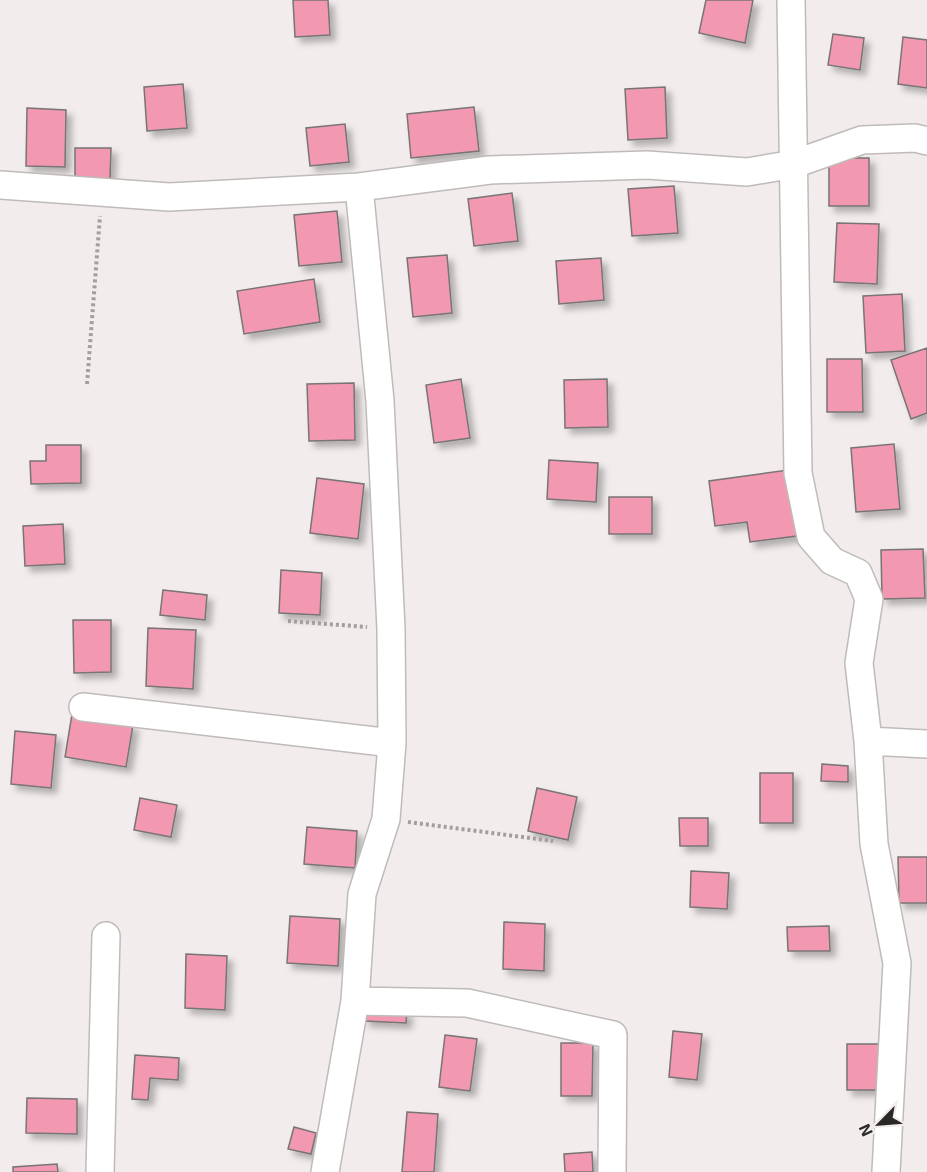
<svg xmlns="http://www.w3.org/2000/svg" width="927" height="1172" font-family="'Exo 2',sans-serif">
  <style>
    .building { fill: #f398b1; stroke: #787475; stroke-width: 1.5; filter: url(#shadow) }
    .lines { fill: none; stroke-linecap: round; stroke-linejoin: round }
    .street-casing { stroke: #bfbbb9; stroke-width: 30 }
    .path { stroke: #a39f9e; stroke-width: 4; stroke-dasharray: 3 3; stroke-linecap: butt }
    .street { stroke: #fff; stroke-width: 27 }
  </style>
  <defs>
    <filter id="shadow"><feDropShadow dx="5.5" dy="5.5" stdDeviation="3" flood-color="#0004"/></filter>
  </defs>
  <rect width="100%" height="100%" fill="#f2edec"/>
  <path class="building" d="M293,0H328L330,35L295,37Z
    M706,0H753L745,43L699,33Z
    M833,34L864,38L860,70L828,65Z
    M903,37L927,40V88L898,84Z
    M183,84L187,128L147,131L144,87Z
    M665,87L667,138L628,140L625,89Z
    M474,107L479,151L411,158L407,114Z
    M27,108L66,110L65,167L26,166Z
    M345,124L349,162L310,166L306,128Z
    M75,148H111L110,179L75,178Z
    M829,158H869V206H829Z
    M674,186L678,233L632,236L628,189Z
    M512,193L518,241L474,246L468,199Z
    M337,211L342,262L299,266L294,215Z
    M837,223L879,224L877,284L834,282Z
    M447,255L452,313L413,317L407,258Z
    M601,258L604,300L559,304L556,261Z
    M314,279L320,322L244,334L237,291Z
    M902,294L905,351L866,353L863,296Z
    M927,348V413L911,419L891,360Z
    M827,359H862L863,412H827Z
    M461,379L470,438L434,443L426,385Z
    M607,379L608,427L565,428L564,380Z
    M354,383L355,440L309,441L307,384Z
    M894,444L900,509L856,512L851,448Z
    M46,445H81V483L31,484L30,461H46Z
    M549,460L598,463L596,502L547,499Z
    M788,470L797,536L750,542L747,522L715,526L709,481Z
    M317,478L364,484L358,539L310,533Z
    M609,497H652V534H609Z
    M63,524L65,564L25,566L23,526Z
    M923,549L925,598L882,599L881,550Z
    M281,570L322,573L320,615L279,613Z
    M163,590L207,595L205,620L160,615Z
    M73,620H111V672L74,673Z
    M148,628L196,630L193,689L146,686Z
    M72,714L133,725L126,767L65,757Z
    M15,731L56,735L51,788L11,784Z
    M822,764L848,766V782L821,781Z
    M760,773H793V823H760Z
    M537,788L577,797L568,840L528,831Z
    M140,798L177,805L171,837L134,830Z
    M679,818H708V846H680Z
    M307,827L357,831L355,868L304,864Z
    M898,857H927V903H899Z
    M691,871L729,873L727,909L690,907Z
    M290,916L340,919L338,966L287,963Z
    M504,922L545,924L544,971L503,969Z
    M829,926L830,951H788L787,927Z
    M186,954L227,956L225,1010L185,1008Z
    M365,1009L407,1011L406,1023L364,1021Z
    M673,1031L702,1034L697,1080L669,1077Z
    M445,1035L477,1039L470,1091L439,1087Z
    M561,1043H593L592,1096H561Z
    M847,1044H879V1090H847Z
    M135,1055L179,1058L178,1080L150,1078L148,1100L132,1099Z
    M27,1098L77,1099V1134L26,1133Z
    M407,1112L438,1114L434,1172H402Z
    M294,1127L316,1133L311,1154L288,1149Z
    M592,1152L593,1172H565L564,1154Z
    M57,1164L58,1172H13V1167Z"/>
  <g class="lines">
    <defs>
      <path id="street" d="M791,0L798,473L811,537L832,561L858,573L869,599L859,663L868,741L874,844L897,963L886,1172
        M0,185L169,197L359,187L490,170L647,165L747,172L794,164L862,140L915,138L927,141
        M83,707L392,743
        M868,741L927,744
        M355,1001L467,1003L613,1035L612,1172
        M100,1172L106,936
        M325,1172L355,1001L362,894L386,819L392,743L391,629L380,401L359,187"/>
    </defs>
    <use href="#street" class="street-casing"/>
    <path class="path" d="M87,384L100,216
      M288,621L367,627
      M408,822L553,841"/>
    <use href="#street" class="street"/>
  </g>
  <g transform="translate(879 1124) rotate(245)" stroke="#f2edec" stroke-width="4.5" paint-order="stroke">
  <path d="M0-4.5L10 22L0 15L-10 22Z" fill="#292827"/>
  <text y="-9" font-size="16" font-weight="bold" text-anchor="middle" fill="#292827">N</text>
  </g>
</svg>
